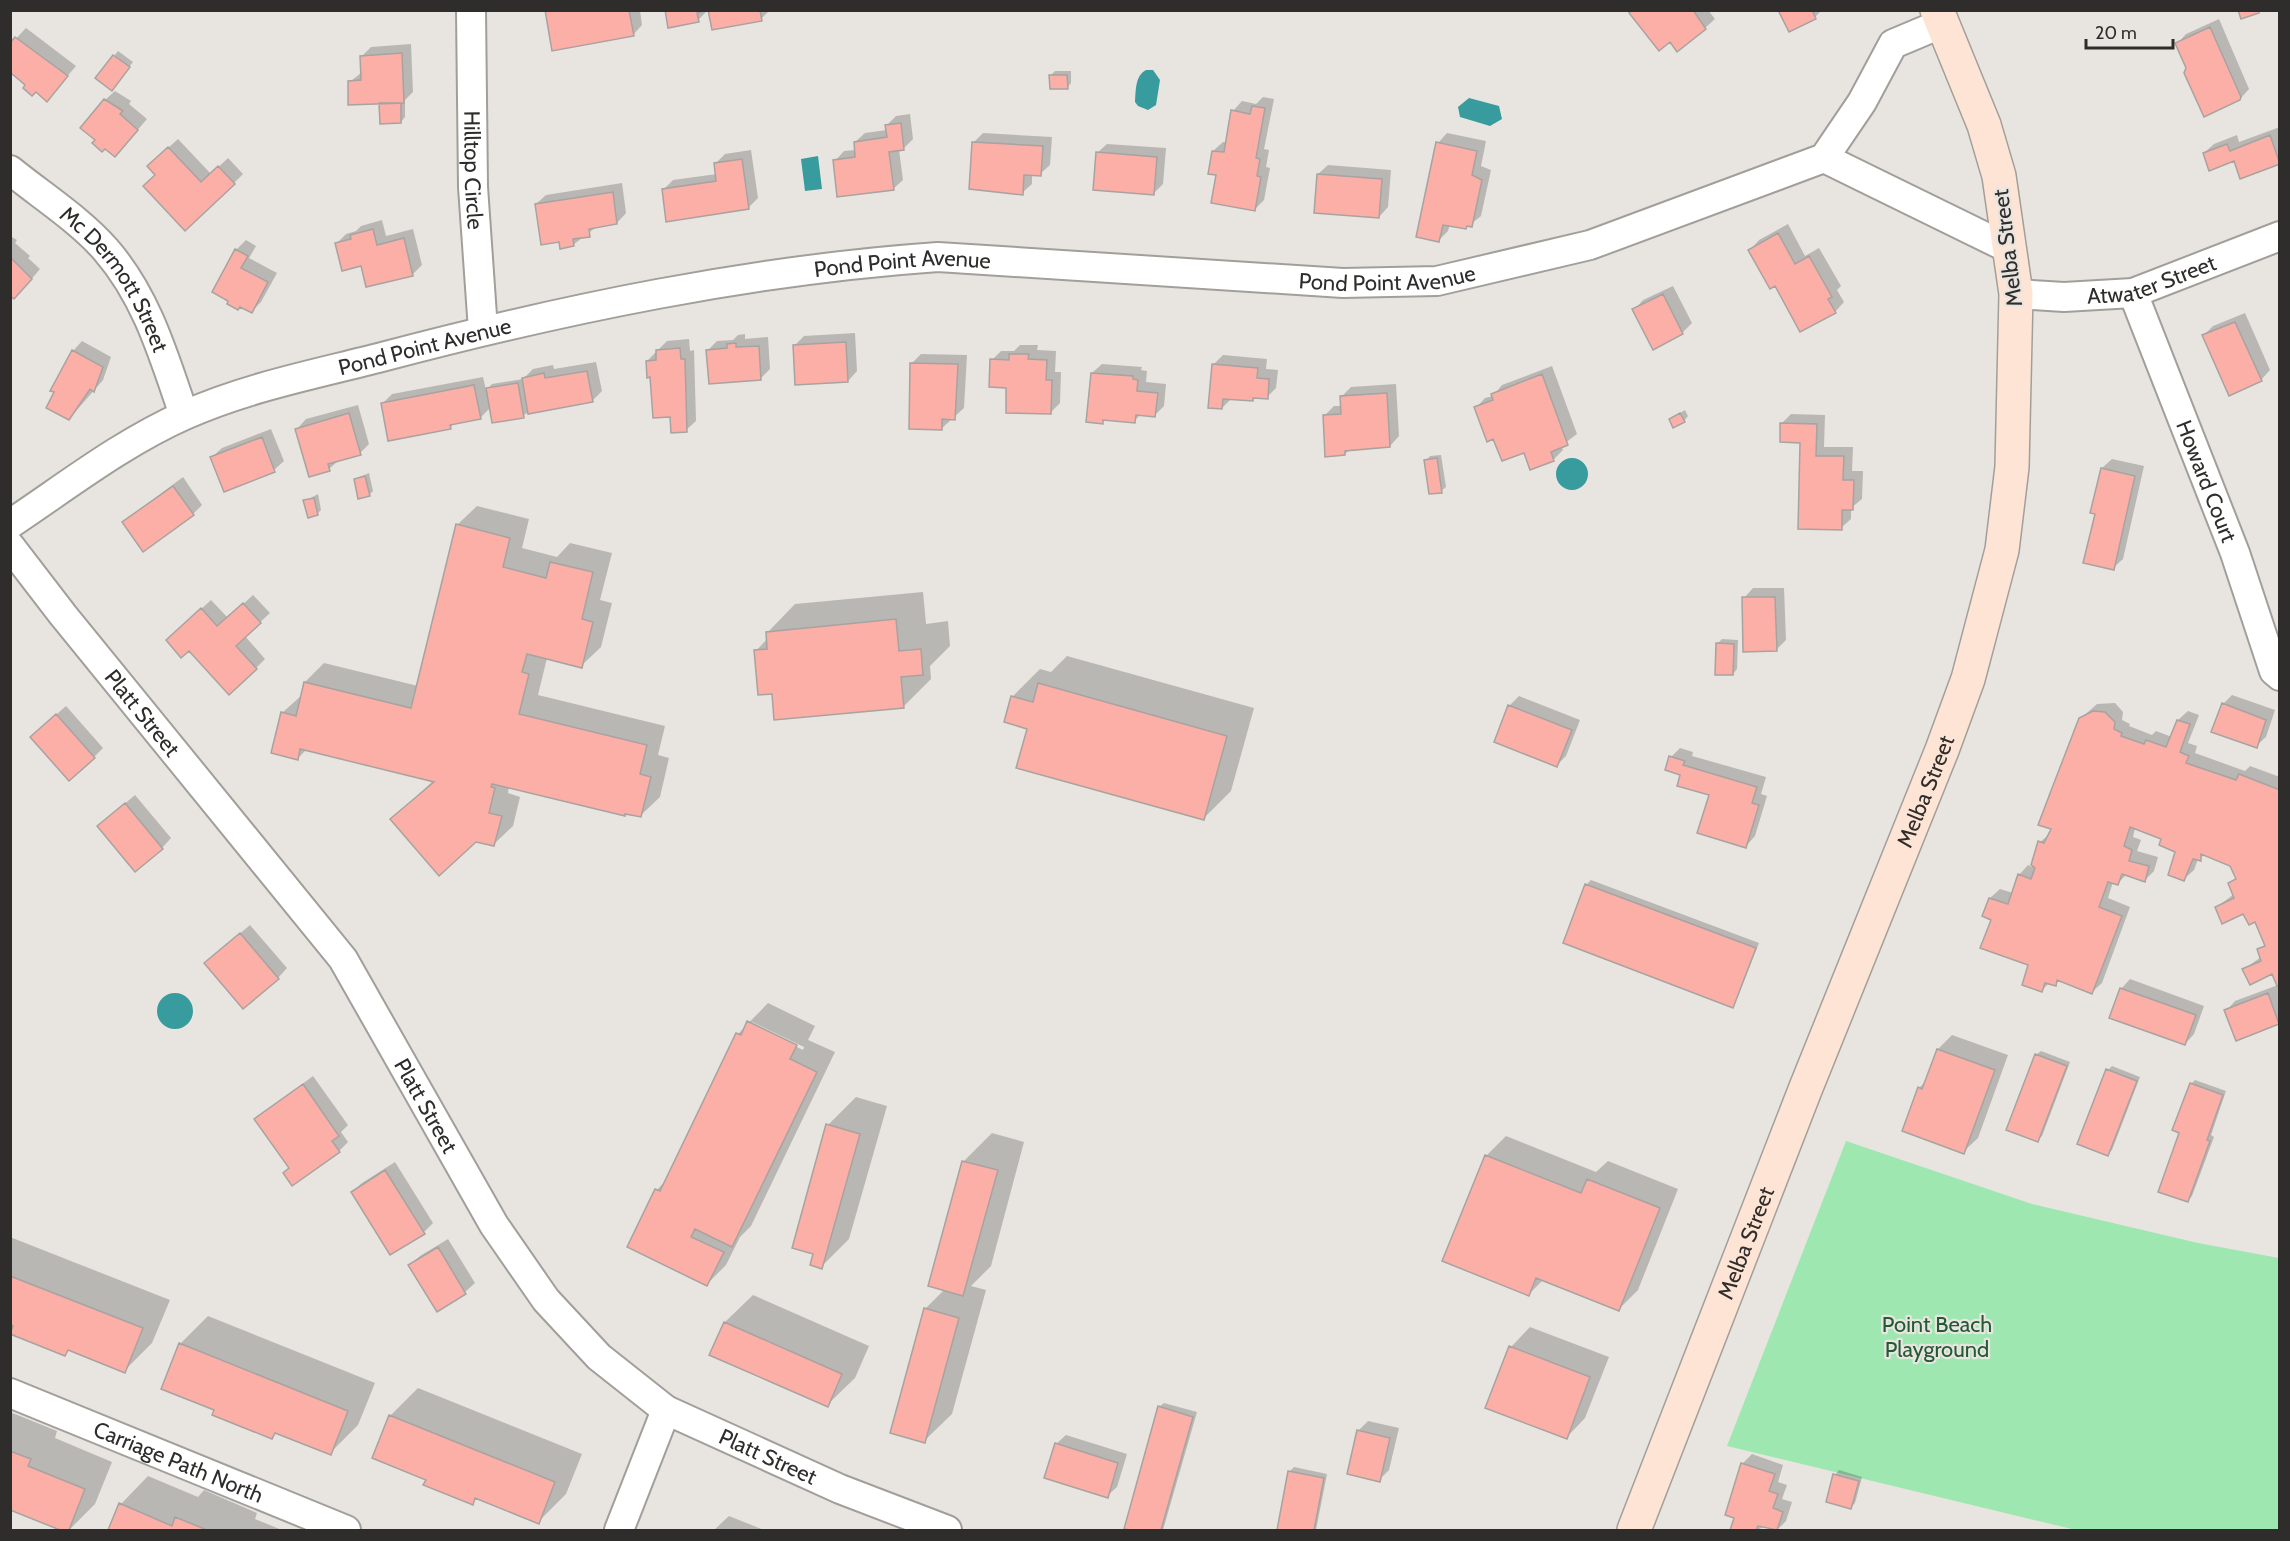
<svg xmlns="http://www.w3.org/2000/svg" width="2290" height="1541" font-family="Cabin,sans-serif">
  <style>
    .green { fill: #9fe7b0 }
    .water { fill: #389b9d }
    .shadow { fill: #0003; fill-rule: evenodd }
    .building { fill: #fbafa6; stroke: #a8a2a1; stroke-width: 1.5 }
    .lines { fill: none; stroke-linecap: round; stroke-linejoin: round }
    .minor-casing { stroke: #a29f9a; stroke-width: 32 }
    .secondary-casing { stroke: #a29f9a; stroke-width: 36 }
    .minor { stroke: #fff; stroke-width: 28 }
    .secondary { stroke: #fee4d4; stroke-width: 33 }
    .labels { text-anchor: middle; stroke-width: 4.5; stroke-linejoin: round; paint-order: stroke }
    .street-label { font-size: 22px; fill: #2e2d2b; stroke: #e8e5e0 }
    .park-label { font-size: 22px; fill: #235a33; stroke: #e8e5e0 }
  </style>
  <rect width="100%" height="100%" fill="#e8e5e0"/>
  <path class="green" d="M1846,1141L2032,1204L2198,1243L2279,1258V1530H2076L1727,1446Z"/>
  <path class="water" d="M1146,70H1153L1160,80L1156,105L1148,110L1138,106L1135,102C1136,90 1135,76 1146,70Z
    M1469,98L1499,106L1502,119L1490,126L1460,117L1458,107Z
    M818,156L822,189L805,191L801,159Z
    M1556 474a16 16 0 1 1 32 0a16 16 0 1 1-32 0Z
    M157 1011a18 18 0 1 1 36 0a18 18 0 1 1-36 0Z"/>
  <path class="shadow" d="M640,10L642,25L633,35L547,11Z
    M666,10H708L698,20Z
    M709,10H770L761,19Z
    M1634,10H1708L1715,19L1705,28L1670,40Z
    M1780,10H1822L1815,17Z
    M2219,19L2249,89L2240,99L2187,68L2177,44L2186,34Z
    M26,28L76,66L47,100L10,70V45Z
    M411,44L413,92L405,100V117L401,122L381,102L350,82L362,72L361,57L371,47Z
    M118,51L133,62L116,84L97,77Z
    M1055,71H1071V83L1067,88L1051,75Z
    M115,91L131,101L129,104L147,119L124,146L97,140L105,100Z
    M1263,97L1274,99L1264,149L1269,150L1266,167L1270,168L1264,200L1255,209L1218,174L1213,151L1223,142H1227L1233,111L1242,101L1256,104Z
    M910,114L913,139L903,149L899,150L903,180L893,189L835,161L844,151L856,150L855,142L865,133L887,130V125L896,116Z
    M2280,127V163L2235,159L2204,153L2214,144L2237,135L2239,142Z
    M983,133L1052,137L1050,165L1040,174H1032V184L1022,193L974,142Z
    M1447,133L1486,141L1481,166L1491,170L1481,216L1466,228L1450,224L1448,231L1439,240L1438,143Z
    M178,139L211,174L228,158L243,174L234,183L145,186L157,174L158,157Z
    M1107,144L1166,148L1163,184L1153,194L1097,153Z
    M751,150L758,198L748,208L663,190L673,180L717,174L715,164L725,154Z
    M1328,165L1391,170L1388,207L1379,217L1318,174Z
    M622,183L626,213L617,223L599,225L573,245L560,241L536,204L546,195Z
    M382,220L386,236L413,229L422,265L412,275L363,265L337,243L346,234L356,231L361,226Z
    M1788,224L1805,256L1819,248L1841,286L1837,290L1844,302L1835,312L1775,284L1750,250L1759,240Z
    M10,236L17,240L15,243L30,256L28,258L40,269L24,288L10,294Z
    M246,240L256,246L249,258L277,273L261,302L252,311L236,250Z
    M1673,286L1692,323L1682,333L1653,348L1634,310L1643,300Z
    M2245,313L2270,370L2261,380L2204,335L2213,326Z
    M855,333L857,371L848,381L795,345L804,336Z
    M745,334V339L768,337L770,369L760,379L708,350L717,341L733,340L738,335Z
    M689,339L690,351L694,350L696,421L686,430L672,415L647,361L667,341Z
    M82,341L111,357L103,380L69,419L73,351Z
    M1020,345H1038L1037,350L1056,351L1055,372H1061L1060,403L1050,413L1008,386L992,360L1001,351H1014Z
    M921,354L967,355L964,408L941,429L912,363Z
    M1223,355L1267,359L1266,369L1278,370L1276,388L1267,397L1256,396L1253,400L1232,398L1222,408L1213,365Z
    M596,362L602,391L592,401L529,411L523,416L491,407L480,418L455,422L450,428L383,403L392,394L483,377L486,390L492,384L523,379L533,369L553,365L554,369Z
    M1102,364L1142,367L1141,370L1147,371L1146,382L1166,384L1164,406L1155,415L1141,414L1134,421L1105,419L1102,422L1092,373Z
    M1552,366L1577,434L1561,446L1563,450L1553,460L1494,437L1476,408L1485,398L1493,396L1502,385Z
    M1396,384L1399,436L1390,446L1350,449L1345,454L1324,416L1334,406H1342L1341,397L1351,387Z
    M358,405L369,444L360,453L339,460L329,469L297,429L306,419Z
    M1685,410L1688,416L1684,421L1670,419Z
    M1791,414L1825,415L1824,447H1853L1852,471H1863L1862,499L1851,508V519L1841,528L1802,441L1781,424Z
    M271,429L284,461L274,470L212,457L222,448Z
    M1441,455L1446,487L1441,491L1426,461L1430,456Z
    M2112,459L2144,466L2123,559L2113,568L2096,513L2102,468Z
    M369,473L373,491L369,495L355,479Z
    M183,477L202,505L193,514L123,522Z
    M318,494L321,510L317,514L305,501Z
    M477,506L529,519L522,548L557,557L570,543L612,553L600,600L612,603L601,647L581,666L547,658L538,695L665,726L658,755L669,758L660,797L640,816L509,786L508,793L520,797L513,826L493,845L392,819L434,780L307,749L298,758L282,713L303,694L305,682L324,663L418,686L457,525Z
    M1753,588H1784L1786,640L1776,650L1744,598Z
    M923,592L926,624L948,621L950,646L930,666L931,679L903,707L773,692L756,651L768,638V632L795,604Z
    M253,595L270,613L245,636L265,659L256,668L177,631L211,600L228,618Z
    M1722,639L1738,640L1737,669L1733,674L1717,644Z
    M1067,656L1254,708L1231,791L1203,819L1029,728L1012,697L1040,669L1051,672Z
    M2232,695L2275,710L2266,737L2256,746L2223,704Z
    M1519,696L1580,720L1566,756L1557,765L1509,706Z
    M2115,703L2123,712L2122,720L2130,724L2129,726L2152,735L2156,731L2172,737L2178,720L2188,711L2199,715L2188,743L2197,746L2195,753L2245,771L2250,766L2280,777V984L2272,972L2244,969L2261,957L2259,950L2266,943L2256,920L2244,912L2217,907L2234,894L2230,883L2236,877L2231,865L2206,854L2198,859L2194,870L2184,879L2177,851L2163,838L2135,828L2133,837L2141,840L2137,851L2158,857L2154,871L2145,880L2127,874L2117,884L2113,882L2108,898L2130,907L2102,983L2092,992L2060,979L2055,984L2049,983L2042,990L2030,964L1993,920L1984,915L1990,898L2000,889L2013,893L2019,875L2028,865L2032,867L2040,842L2051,833L2080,719L2097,704Z
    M66,706L103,748L94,757L41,728Z
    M1680,748L1693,752L1692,756L1766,777L1761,794L1767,796L1755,836L1746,846L1711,794L1682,774L1671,757Z
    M135,795L171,838L162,848L109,817Z
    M1591,880L1759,943L1736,1001L1732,1006L1565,942L1587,884Z
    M250,925L287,968L278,978L216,954Z
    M2130,979L2204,1006L2194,1034L2185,1044L2121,989Z
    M2278,985L2280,1021L2237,1039L2226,1011L2235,1001Z
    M768,1003L815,1026L808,1040L835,1052L751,1226L740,1237L726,1265L707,1284L629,1246L657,1190L667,1179L738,1034ZM752,1022L804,1047L803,1050L750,1024Z
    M1952,1035L2008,1055L1978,1138L1963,1152L1919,1088L1926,1081L1938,1049Z
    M2041,1051L2070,1062L2042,1136L2037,1140L2036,1055Z
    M2112,1066L2140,1077L2112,1150L2107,1154L2108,1070Z
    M313,1076L348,1125L341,1132L348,1142L339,1151L290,1167L256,1119Z
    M2195,1080L2226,1091L2211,1135L2214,1137L2192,1196L2187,1201L2181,1132L2191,1084Z
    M856,1097L887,1106L849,1239L821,1267L815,1253L828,1125Z
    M992,1133L1024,1142L991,1266L971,1286L986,1290L952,1414L924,1441L925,1309L945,1289L930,1285L964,1161Z
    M1506,1136L1596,1172L1608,1161L1678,1189L1638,1290L1619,1309L1544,1279L1529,1294L1486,1156Z
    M395,1162L433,1223L424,1232L352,1192L362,1183Z
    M10,1237L170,1300L152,1343L124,1371L69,1349L65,1354L10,1323Z
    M448,1239L475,1283L465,1292L438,1310L410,1265L420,1256Z
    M753,1295L869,1346L855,1378L827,1405L725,1322Z
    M208,1316L375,1383L358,1425L330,1453L277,1432L272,1437L216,1409L180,1344Z
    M1530,1327L1609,1357L1585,1418L1566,1438L1511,1347Z
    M418,1388L582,1454L566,1494L538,1522L478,1497L472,1503L428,1479L390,1416Z
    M1164,1403L1197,1412L1163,1530H1136L1125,1528L1159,1407Z
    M10,1412L57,1431L55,1438L112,1462L95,1504L69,1530L10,1509Z
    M1368,1421L1399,1428L1389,1470L1379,1480L1358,1431Z
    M1066,1435L1127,1454L1117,1487L1107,1496L1056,1444Z
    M1752,1454L1783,1465L1778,1482L1787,1485L1782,1499L1792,1502L1786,1521L1777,1530L1763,1526L1759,1530L1732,1529L1736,1517L1742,1464Z
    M1294,1467L1327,1474L1316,1530H1278L1289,1472Z
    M1839,1470L1862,1477L1855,1503L1851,1507L1835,1475Z
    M148,1476L198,1497L204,1490L257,1513L255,1519L282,1530H110L121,1504Z
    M729,1516L764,1530H714Z"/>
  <path class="building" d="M545,10H629L634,36L552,51Z
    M665,10H708L697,13L699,22L668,28Z
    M708,10H760L762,21L712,30Z
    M1633,10H1693L1706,29L1677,52L1670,42L1659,51L1629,13Z
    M1778,10H1812L1816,19L1789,32Z
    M2238,10H2259V13L2241,19Z
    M2210,27L2241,97L2240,100L2204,117L2184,73L2186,68L2175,43Z
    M15,37L68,76L47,102L36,92L32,96L23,88L25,85L11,73L10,43Z
    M402,53L404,103L348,105V81L361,80L360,56Z
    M113,55L130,67L112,91L95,78Z
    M1049,75H1067L1068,89H1050Z
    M104,99L123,111L120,114L138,130L115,157L105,149L102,152L92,143L95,140L80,128Z
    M379,103H401V123L380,124Z
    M1252,106L1265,108L1256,158L1260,159L1257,176L1261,177L1255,211L1211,203L1216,175L1208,174L1212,151L1224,152L1231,110L1250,114Z
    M901,123L904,150L889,152L894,190L837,197L833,160L855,157L854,142L887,137L885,125Z
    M2270,135L2280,164L2240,179L2234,161L2209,171L2203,153L2227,144L2230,151Z
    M972,142L1043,146L1041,176L1024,175L1023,195L969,189Z
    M1436,142L1477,151L1472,175L1482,180L1472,227L1467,226L1466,229L1443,225L1439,242L1416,237Z
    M168,147L201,182L218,166L235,184L185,231L143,186L155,175L147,166Z
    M1096,152L1157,157L1154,195L1093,190Z
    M742,159L749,209L666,222L662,189L716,181L714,163Z
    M1317,174L1382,179L1379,218L1314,213Z
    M613,192L617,224L589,229L590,237L573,239L574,246L560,249L559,242L541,245L535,204Z
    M373,229L377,245L404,238L413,276L366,287L361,266L342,271L335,243L351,239L350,235Z
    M1778,233L1795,264L1809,256L1832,297L1828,299L1836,313L1800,332L1775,286L1770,289L1748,250Z
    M235,249L248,256L241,268L268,282L252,313L240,307L238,310L227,304L228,301L212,292Z
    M10,257L32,279L14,299L10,296Z
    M1663,294L1683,334L1653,350L1632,309Z
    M2235,322L2262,381L2229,396L2202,335Z
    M846,342L848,382L795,385L793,345Z
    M736,343V347L759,346L761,380L709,384L706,350L727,348V344Z
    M680,348L681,359H685L687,432L671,433L670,417L653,418L650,377L647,378L646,361L656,360V350Z
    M72,350L103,367L94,392L90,389L69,420L46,408L54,392L50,391Z
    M1009,354H1029L1028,359L1047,360L1046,380H1052L1051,414L1006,413V388L989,387L990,359L1009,360Z
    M910,363L958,364L955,420L942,419V430L909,429Z
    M1212,364L1258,368L1257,378L1269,379L1268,399L1253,398V401L1223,399L1222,409L1208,408Z
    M587,371L593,402L528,414L522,378L544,373L545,378Z
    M1091,373L1133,376V379L1138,380L1137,391L1158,393L1155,417L1136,415L1135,423L1103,420V424L1086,422Z
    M1542,374L1568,445L1551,452L1554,461L1530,470L1524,453L1502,461L1493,439L1487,442L1474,407L1493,400L1491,394Z
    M518,383L524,418L492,423L486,388Z
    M474,385L481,419L450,425L451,429L388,441L381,403Z
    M1387,393L1390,447L1345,451V455L1325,457L1323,415L1341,414L1340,396Z
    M349,413L361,455L328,464L330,471L309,477L295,429Z
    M1680,413L1685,422L1673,428L1669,419Z
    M1780,423L1817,424L1816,456H1844L1843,480H1854L1853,510H1842V530L1798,529L1800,443L1780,442Z
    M262,437L275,472L224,492L210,457Z
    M1437,458L1442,493L1429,494L1424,460Z
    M2101,468L2135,476L2114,570L2083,563L2095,514L2090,513Z
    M365,476L370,496L358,499L354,479Z
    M173,486L194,515L143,552L122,522Z
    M314,498L318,515L308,518L303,500Z
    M456,524L510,538L503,567L546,578L550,562L593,572L582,619L593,622L582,668L527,654L522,672L529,674L519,714L647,745L640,774L651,777L641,817L625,814V816L492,784L491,787L495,788L489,813L502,816L494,846L476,842L439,876L390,819L434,782L300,749L298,760L271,753L281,712L296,716L304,682L411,708Z
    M1742,597H1775L1777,651L1743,652Z
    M243,603L261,623L236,646L257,669L229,695L189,651L181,658L166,640L201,608L217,626Z
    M896,619L899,651L921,649L923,675L901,677L904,708L774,720L772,694L758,695L754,650L767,649L766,632Z
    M1716,643L1734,644L1733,675H1715Z
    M1038,683L1227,736L1204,820L1016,768L1027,729L1004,722L1011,696L1033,702Z
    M2222,703L2266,720L2257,748L2211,732Z
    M1508,705L1572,730L1557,767L1494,742Z
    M2093,711L2105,712L2115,722L2114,729L2122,733L2121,736L2144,744L2146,740L2166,747L2177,720L2190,724L2180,752L2189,756L2186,763L2236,780L2239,774L2280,790V985L2277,986L2272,974L2250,985L2242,969L2261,961L2257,949L2265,946L2255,922L2249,925L2243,914L2222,924L2215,907L2234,898L2228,883L2236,879L2230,866L2201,854V861L2193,859L2184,881L2168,875L2175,852L2159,845L2161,839L2130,827L2124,846L2132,850L2129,861L2149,866L2145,882L2122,874L2118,885L2108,882L2099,907L2122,916L2092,994L2057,980L2056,986L2045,983L2042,992L2022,985L2028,965L1980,948L1991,920L1982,916L1989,898L2008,904L2018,874L2031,879L2035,868L2031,865L2038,841L2044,843L2051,829L2038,825L2049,796L2079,718Z
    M56,714L95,758L69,781L30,737Z
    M1669,756L1685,761L1683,765L1757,787L1752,803L1759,805L1746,848L1697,833L1709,795L1677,786L1680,775L1665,770Z
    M125,803L163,849L135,872L97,826Z
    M1585,884L1756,948L1733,1008L1563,943Z
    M240,933L279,979L243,1009L204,963Z
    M2120,988L2196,1015L2185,1045L2109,1018Z
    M2268,993L2279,1024L2236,1041L2224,1010Z
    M747,1021L797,1045L790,1059L817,1072L732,1247L695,1229L691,1237L724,1252L707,1286L627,1247L655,1189L660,1191L736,1033L741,1035Z
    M1937,1049L1995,1070L1964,1154L1902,1131L1918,1087L1922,1089Z
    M2035,1054L2067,1066L2038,1142L2006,1130Z
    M2106,1069L2137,1081L2108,1156L2077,1144Z
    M2190,1083L2223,1095L2207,1140L2210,1141L2188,1202L2158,1192L2179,1133L2172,1130Z
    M303,1084L339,1136L332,1141L340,1152L292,1186L283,1173L289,1168L254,1119Z
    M826,1124L860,1134L822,1269L810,1265L813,1254L792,1248Z
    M1485,1155L1581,1193L1587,1179L1660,1208L1619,1311L1536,1278L1529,1296L1442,1261Z
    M962,1161L998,1170L963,1296L928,1286Z
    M385,1170L425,1234L390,1255L351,1192Z
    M438,1247L466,1294L437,1312L408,1265Z
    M10,1276L143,1328L125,1373L68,1350L65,1356L10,1334L13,1326L10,1325Z
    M924,1308L959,1318L925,1443L890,1433Z
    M724,1322L842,1374L828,1407L709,1355Z
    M179,1343L348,1411L331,1455L275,1433L272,1439L212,1415L214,1410L161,1389Z
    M1509,1346L1590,1377L1567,1439L1485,1408Z
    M1158,1406L1193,1417L1161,1530H1131L1124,1529Z
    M389,1415L555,1482L539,1524L475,1498L473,1505L423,1485L426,1480L372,1458Z
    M1357,1430L1390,1438L1380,1482L1347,1474Z
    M1055,1443L1118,1463L1108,1498L1044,1478Z
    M10,1451L31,1459L28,1466L85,1489L69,1530H60L10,1510Z
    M1741,1463L1775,1474L1769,1491L1778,1494L1773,1508L1783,1512L1777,1530L1758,1526L1756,1530H1730L1734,1518L1725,1515Z
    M1288,1471L1324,1478L1314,1530H1277Z
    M1833,1474L1859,1481L1851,1509L1826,1502Z
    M119,1503L172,1526L175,1517L207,1530H108Z"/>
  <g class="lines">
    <defs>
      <g id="minor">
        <path id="s1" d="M471,10L473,187L483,330"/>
        <path d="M1824,158L2010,249"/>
        <path id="s2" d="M10,170C42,196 80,220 106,250C147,297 164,357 184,415"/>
        <path id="s3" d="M2133,293L2235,553L2274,671L2280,676"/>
        <path id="s4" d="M2016,294L2064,297L2133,293L2280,236"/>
        <path id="s5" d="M10,524C67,486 122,443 185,415C248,387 316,374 382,357C564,309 751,270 938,257L1343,283L1437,281L1590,245L1824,158L1862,102L1893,44L1943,23"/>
        <path id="s6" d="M10,546L63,615L343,959L494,1225L546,1300L599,1357L666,1410L840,1489L947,1530"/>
        <path id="s7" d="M10,1393L346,1530"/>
        <path d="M619,1530L666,1410"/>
      </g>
      <g id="secondary">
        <path id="s8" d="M1634,1530L1805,1090L1942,750L1968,679L2002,550L2012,467L2016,294L1999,176L1984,125L1937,10"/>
      </g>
    </defs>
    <use href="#minor" class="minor-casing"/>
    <use href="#secondary" class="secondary-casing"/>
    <use href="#minor" class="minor"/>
    <use href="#secondary" class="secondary"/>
  </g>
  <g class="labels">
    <g class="street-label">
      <text dy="8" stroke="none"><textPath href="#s1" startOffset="160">Hilltop Circle</textPath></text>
      <text transform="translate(2007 248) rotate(-97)" y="8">Melba Street</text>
      <text dy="8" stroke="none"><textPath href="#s5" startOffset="942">Pond Point Avenue</textPath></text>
      <text dy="8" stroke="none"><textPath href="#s5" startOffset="1428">Pond Point Avenue</textPath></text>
      <text dy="8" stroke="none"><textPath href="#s4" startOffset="138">Atwater Street</textPath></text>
      <text dy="8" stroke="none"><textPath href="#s2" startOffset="154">Mc Dermott Street</textPath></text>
      <text dy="8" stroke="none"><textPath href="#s5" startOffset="456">Pond Point Avenue</textPath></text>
      <text dy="8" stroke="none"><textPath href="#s3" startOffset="202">Howard Court</textPath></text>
      <text dy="8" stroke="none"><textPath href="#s6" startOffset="213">Platt Street</textPath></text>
      <text dy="8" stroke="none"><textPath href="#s8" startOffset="794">Melba Street</textPath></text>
      <text dy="8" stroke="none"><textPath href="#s6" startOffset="699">Platt Street</textPath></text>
      <text dy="8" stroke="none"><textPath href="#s8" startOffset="308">Melba Street</textPath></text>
      <text dy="8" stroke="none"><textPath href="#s6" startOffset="1203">Platt Street</textPath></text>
      <text dy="8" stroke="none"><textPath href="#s7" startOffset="182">Carriage Path North</textPath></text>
    </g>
    <g class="park-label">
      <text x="1937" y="1332">Point Beach<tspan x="1937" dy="25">Playground</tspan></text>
    </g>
  </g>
  <rect width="2290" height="1541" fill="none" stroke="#2e2d2b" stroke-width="24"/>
  <path d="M2086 39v9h87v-9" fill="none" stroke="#2e2d2b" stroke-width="3"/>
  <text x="2095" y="39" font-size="18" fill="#2e2d2b" stroke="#e8e5e0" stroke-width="4.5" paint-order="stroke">20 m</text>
</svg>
